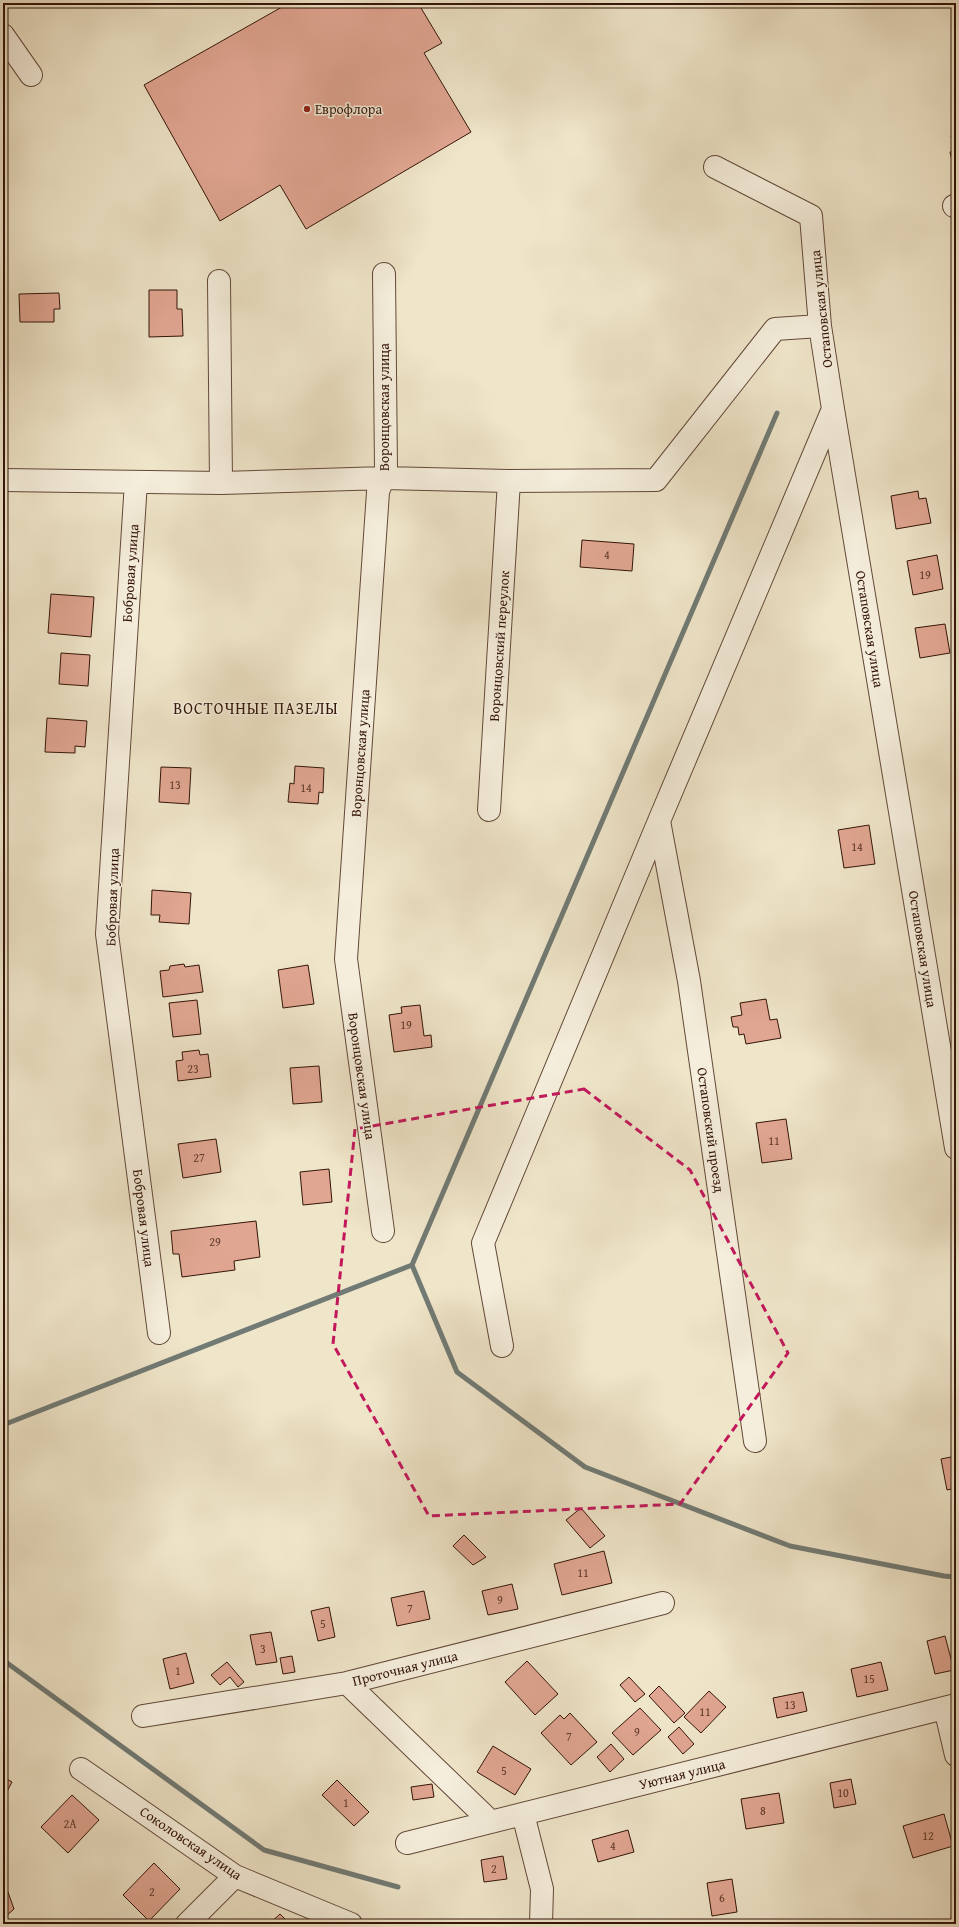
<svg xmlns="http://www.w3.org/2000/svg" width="959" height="1927" font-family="'Gentium Book Plus',serif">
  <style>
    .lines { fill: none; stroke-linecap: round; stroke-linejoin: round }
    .stream { stroke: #717a74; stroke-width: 5 }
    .building { fill: #e1a692; stroke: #331408 }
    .minor-casing { stroke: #624838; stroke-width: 24 }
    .minor { stroke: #f5eedc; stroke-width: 22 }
    .marked { fill: none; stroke: #c2185b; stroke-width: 3; stroke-dasharray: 8 5; stroke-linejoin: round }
    .poi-dot { fill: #8f2418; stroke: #f5eedc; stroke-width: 1.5 }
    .labels { text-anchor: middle; stroke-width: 3; stroke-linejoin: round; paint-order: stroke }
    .number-label { font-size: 12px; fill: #5e382a }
    .poi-label { font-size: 14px; fill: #331408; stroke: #f5eedc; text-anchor: start }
    .street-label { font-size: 14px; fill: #331408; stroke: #f5eedc }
    .quarter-label { font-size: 16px; letter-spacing: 1px; fill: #331408; stroke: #f5eedc }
  </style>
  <rect width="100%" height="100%" fill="#efe5c9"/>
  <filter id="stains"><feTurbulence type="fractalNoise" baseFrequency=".005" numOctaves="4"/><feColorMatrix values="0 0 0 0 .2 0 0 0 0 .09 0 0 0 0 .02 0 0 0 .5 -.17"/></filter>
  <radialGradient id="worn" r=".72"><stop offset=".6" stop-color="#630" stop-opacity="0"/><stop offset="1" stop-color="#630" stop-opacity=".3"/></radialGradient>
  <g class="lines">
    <path class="stream" d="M412,1265L457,1372L585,1467L790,1546L944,1576L956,1577
      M3,1425L412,1265L777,413
      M3,1660L264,1850L398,1887"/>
  </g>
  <path class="building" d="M289,3H418L442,43L424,53L471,132L306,229L280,185L220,221L144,85Z
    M956,134V177L950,152L955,150L951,136Z
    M149,290H177V309H182L183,336L149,337Z
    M59,293L60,309H54V322H20L19,294Z
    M918,491L919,499L926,498L931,523L896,529L891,496Z
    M582,540L634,544L632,571L580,567Z
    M937,555L943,589L913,595L907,561Z
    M51,594L94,597L91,637L48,633Z
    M945,624L950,653L920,658L915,628Z
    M61,653L90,655L88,686L59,684Z
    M47,718L87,721L85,747L75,746V753L45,752Z
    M295,766L324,768L323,793L319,792L318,804L288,802L290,783L294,784Z
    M161,767L191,768L189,804L159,802Z
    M869,825L875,864L844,868L838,830Z
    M152,890L191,893L189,924L159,922L160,915H151Z
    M184,964L185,967L199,965L203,992L163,997L160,971L169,970L170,966Z
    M308,965L314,1004L283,1008L278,970Z
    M766,999L770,1020L777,1019L781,1038L746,1044L744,1034L739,1035L738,1027H733L731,1017L742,1015L740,1003Z
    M197,1000L201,1034L173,1037L169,1003Z
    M420,1005L424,1036L431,1035L432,1047L394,1052L389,1015L402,1013L401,1007Z
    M199,1050L200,1055L208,1054L211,1077L178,1081L176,1061L183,1060L182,1052Z
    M319,1066L322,1102L293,1104L290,1068Z
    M786,1119L792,1159L762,1163L756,1123Z
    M216,1139L221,1172L183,1178L178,1144Z
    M329,1169L332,1202L303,1205L300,1172Z
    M256,1221L260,1257L234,1261L235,1270L182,1277L179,1254H173L171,1231Z
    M956,1456V1488L947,1490L941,1459Z
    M581,1508L605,1536L590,1548L566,1520Z
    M464,1535L486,1557L473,1565L453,1546Z
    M604,1551L612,1583L562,1595L554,1564Z
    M512,1584L518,1609L488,1615L482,1591Z
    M424,1591L430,1619L397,1626L391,1598Z
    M329,1607L335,1637L318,1641L311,1611Z
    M271,1632L277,1662L256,1665L250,1635Z
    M945,1636L954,1670L935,1674L927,1641Z
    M186,1653L194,1683L170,1689L163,1659Z
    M292,1656L295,1672L283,1674L280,1658Z
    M527,1661L558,1694L535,1715L505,1682Z
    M227,1662L244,1682L238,1687L230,1677L220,1685L211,1675Z
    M881,1662L888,1690L857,1697L851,1669Z
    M629,1677L645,1694L635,1702L620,1685Z
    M659,1686L685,1713L674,1723L649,1696Z
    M709,1691L726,1707L701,1733L684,1717Z
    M803,1692L807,1711L777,1718L773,1698Z
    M640,1708L661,1730L633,1755L612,1733Z
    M570,1713L597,1742L571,1765L541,1733L560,1715L564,1719Z
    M679,1727L694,1744L683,1754L668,1737Z
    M611,1744L624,1759L610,1772L597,1757Z
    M493,1746L531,1769L515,1795L477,1772Z
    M3,1777L12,1782L3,1799Z
    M851,1779L856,1804L834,1808L830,1783Z
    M337,1780L369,1812L354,1826L322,1795Z
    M432,1784L434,1797L413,1800L411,1787Z
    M779,1793L784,1823L746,1829L741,1799Z
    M72,1795L99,1820L68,1853L41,1827Z
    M944,1814L953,1846L913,1858L903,1826Z
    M628,1830L634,1852L598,1862L592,1840Z
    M503,1856L507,1879L484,1882L481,1860Z
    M154,1863L180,1889L149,1921L123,1895Z
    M3,1878L14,1909L5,1917H3Z
    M732,1879L737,1912L712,1916L707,1883Z
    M280,1914L290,1924H269Z
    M956,1915V1924H953L951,1917Z"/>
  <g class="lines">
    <defs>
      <path id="minor" d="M3,35L31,75
        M715,167L811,216L820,326L833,409L956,1148
        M954,206L956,205
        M219,281L221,483
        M3,480L221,483L384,478L509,481L656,480L775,329L820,326
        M136,482L107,934L159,1333
        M489,810L509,481
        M659,821L689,981L755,1441
        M383,1231L346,959L378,492L386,470L384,274
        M502,1346L483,1243L659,821L833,409
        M347,1683L491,1822
        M945,1708L956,1755
        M143,1716L347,1683L663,1603
        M81,1769L235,1876L351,1924
        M523,1814L542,1889L541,1924
        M407,1843L956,1705
        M187,1924L235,1876"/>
    </defs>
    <use href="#minor" class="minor-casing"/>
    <use href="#minor" class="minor"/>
  </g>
  <path class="marked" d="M584,1089L690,1170L788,1353L680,1504L429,1516L333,1344L355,1129Z"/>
  <circle class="poi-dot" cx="307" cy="109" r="4"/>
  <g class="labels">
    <g class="number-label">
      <text x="607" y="559">4</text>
      <text x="925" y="579">19</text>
      <text x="175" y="789">13</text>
      <text x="306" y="792">14</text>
      <text x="857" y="851">14</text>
      <text x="406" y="1029">19</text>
      <text x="193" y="1073">23</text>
      <text x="774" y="1145">11</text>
      <text x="199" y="1162">27</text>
      <text x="215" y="1246">29</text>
      <text x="583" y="1577">11</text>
      <text x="500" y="1604">9</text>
      <text x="410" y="1613">7</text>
      <text x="323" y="1628">5</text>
      <text x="263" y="1653">3</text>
      <text x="178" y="1675">1</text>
      <text x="869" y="1683">15</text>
      <text x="790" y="1709">13</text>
      <text x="705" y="1716">11</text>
      <text x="637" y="1736">9</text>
      <text x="569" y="1741">7</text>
      <text x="504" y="1775">5</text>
      <text x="843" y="1797">10</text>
      <text x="346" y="1807">1</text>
      <text x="763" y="1815">8</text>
      <text x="70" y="1828">2А</text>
      <text x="928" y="1840">12</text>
      <text x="613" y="1850">4</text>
      <text x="494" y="1873">2</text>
      <text x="152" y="1896">2</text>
      <text x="722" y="1902">6</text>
    </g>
    <g class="poi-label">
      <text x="315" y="114">Еврофлора</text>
    </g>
    <g class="street-label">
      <text transform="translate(821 309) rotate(-96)" y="5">Остаповская улица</text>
      <text transform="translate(384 407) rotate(-90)" y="5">Воронцовская улица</text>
      <text transform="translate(130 573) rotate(-86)" y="5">Бобровая улица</text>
      <text transform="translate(870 629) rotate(81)" y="5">Остаповская улица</text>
      <text transform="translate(499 646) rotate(-86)" y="5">Воронцовский переулок</text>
      <text transform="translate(360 753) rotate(-86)" y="5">Воронцовская улица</text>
      <text transform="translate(112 897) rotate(-88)" y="5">Бобровая улица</text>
      <text transform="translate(923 949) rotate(81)" y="5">Остаповская улица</text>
      <text transform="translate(362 1076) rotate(82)" y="5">Воронцовская улица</text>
      <text transform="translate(711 1130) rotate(82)" y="5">Остаповский проезд</text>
      <text transform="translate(144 1218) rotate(83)" y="5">Бобровая улица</text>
      <text transform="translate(405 1668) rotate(-14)" y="5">Проточная улица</text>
      <text transform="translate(682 1774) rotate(-14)" y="5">Уютная улица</text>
      <text transform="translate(191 1843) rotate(34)" y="5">Соколовская улица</text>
    </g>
    <g class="quarter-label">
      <text x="256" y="714">ВОСТОЧНЫЕ ПАЗЕЛЫ</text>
    </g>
  </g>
  <rect width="959" height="1927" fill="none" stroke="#efe5c9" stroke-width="16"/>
  <rect x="4" y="4" width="951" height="1919" fill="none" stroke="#331408" stroke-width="2"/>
  <rect x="8" y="8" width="943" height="1911" fill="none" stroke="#331408"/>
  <rect width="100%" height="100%" filter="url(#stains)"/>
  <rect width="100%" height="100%" fill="url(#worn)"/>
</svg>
